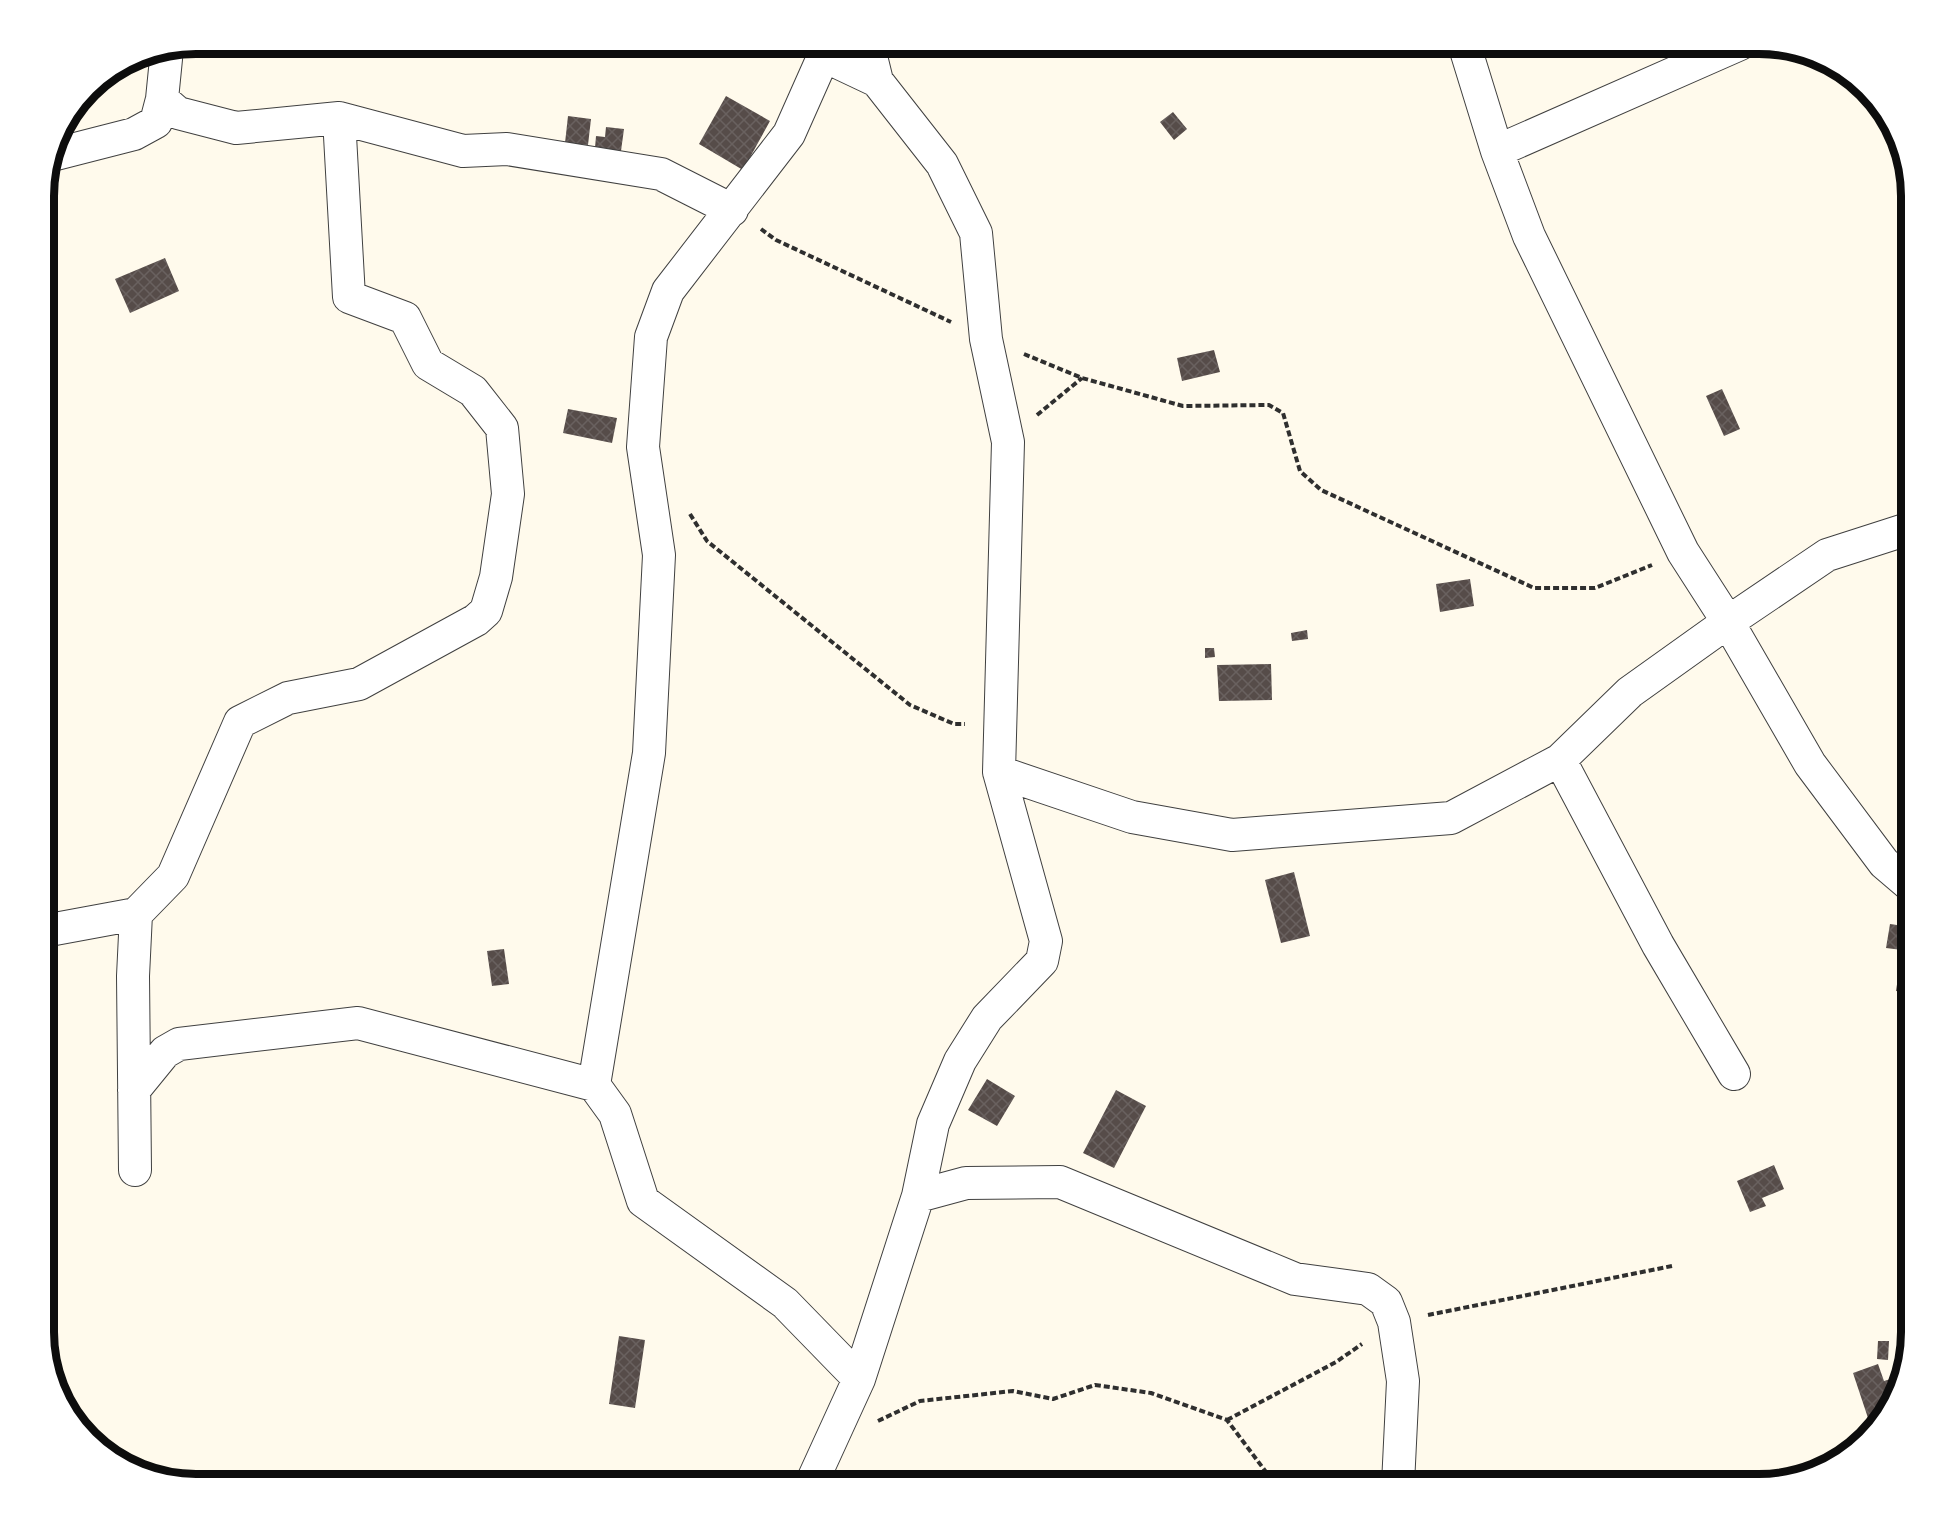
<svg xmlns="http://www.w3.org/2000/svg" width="1955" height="1528" font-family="'Noto Serif',serif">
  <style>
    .building { fill: url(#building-cross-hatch) }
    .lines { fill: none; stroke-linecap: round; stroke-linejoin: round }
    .street-casing { stroke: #404040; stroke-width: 34 }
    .path { stroke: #2f2f2f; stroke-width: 4; stroke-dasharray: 6 3; stroke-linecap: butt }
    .street { stroke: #fff; stroke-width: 32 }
    .rim { fill: none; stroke: #0d0d0d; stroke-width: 8 }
  </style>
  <defs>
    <pattern id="building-cross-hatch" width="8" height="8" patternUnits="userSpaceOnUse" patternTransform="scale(1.5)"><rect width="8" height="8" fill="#564c49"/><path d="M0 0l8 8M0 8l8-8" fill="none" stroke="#69615f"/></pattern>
  </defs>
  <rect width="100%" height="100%" fill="#fffaec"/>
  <path class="building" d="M726,96L770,121L743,170L699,144Z
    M1173,112L1187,129L1174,140L1160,122Z
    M568,116L591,119L588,145L565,143Z
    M606,127L624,129L621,151L595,148L596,136L605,137Z
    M165,258L179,291L130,313L115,279Z
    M1214,350L1220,372L1182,381L1177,358Z
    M1722,389L1740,429L1724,436L1706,396Z
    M568,409L617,418L612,443L563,433Z
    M1470,579L1474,606L1440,612L1436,584Z
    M1307,630L1308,639L1292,641L1291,633Z
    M1205,648H1214L1215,657L1205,658Z
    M1271,664L1272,700L1219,701L1217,665Z
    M1294,872L1310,936L1281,943L1265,880Z
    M1890,924L1911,927V993L1896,991L1902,950L1886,948Z
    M504,949L509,984L492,986L487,951Z
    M987,1079L1015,1096L997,1126L968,1110Z
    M1116,1090L1146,1106L1114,1168L1083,1153Z
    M1774,1165L1784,1189L1762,1198L1766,1206L1750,1212L1737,1181Z
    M619,1336L645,1340L635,1408L609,1404Z
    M1878,1341H1889L1888,1360L1877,1359Z
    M1878,1364L1884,1381L1894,1378L1899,1392L1895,1398L1888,1400L1890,1407L1886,1412L1868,1418L1853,1373Z"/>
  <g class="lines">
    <defs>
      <path id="street" d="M1464,44L1497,151L1529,236L1683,552L1728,622L1810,764L1884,863L1911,886
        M822,55L877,81
        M162,99L178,113L236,128L339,118L463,151L507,149L661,174L732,210
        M1497,151L1740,44
        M52,155L134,134L156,122L162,99L167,49
        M1560,760L1658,945L1734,1074
        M999,772L1132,817L1232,835L1451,818L1560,760L1630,692L1728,622L1827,555L1911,528
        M44,931L136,914L173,876L240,722L288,698L359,684L476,620L486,611L496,577L508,494L502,428L473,391L428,364L405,318L349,297L339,118
        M594,1085L649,753L659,555L643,447L651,337L668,291L789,134L829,44
        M134,1090L165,1052L179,1044L358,1023L594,1085L615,1114L643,1201L785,1303L859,1379
        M135,1170L133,976L136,914
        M918,1196L966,1183L1060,1182L1295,1279L1368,1289L1386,1302L1394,1322L1403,1381L1398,1484
        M811,1484L859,1379L918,1196L933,1124L960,1061L987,1018L1042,961L1046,941L999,772L1008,442L986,339L976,233L942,164L877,81L868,44"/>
    </defs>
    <use href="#street" class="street-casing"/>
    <path class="path" d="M761,229L776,240L951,322
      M1024,354L1082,378L1183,406L1269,405L1283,413L1300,471L1321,490L1534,588H1595L1652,565
      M1037,415L1082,378
      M690,514L707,541L910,705L954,724H965
      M1428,1315L1672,1266
      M1227,1420L1336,1362L1362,1344
      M878,1421L920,1401L1013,1391L1053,1399L1095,1385L1151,1393L1227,1420L1275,1484"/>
    <use href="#street" class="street"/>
  </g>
  <path d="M0 0H1955V1528H0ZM196 54H1759A142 142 0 0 1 1901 196V1332A142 142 0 0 1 1759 1474H196A142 142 0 0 1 54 1332V196A142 142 0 0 1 196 54Z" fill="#fff" fill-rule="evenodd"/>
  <path class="rim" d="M196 54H1759A142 142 0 0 1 1901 196V1332A142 142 0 0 1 1759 1474H196A142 142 0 0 1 54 1332V196A142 142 0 0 1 196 54Z"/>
</svg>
